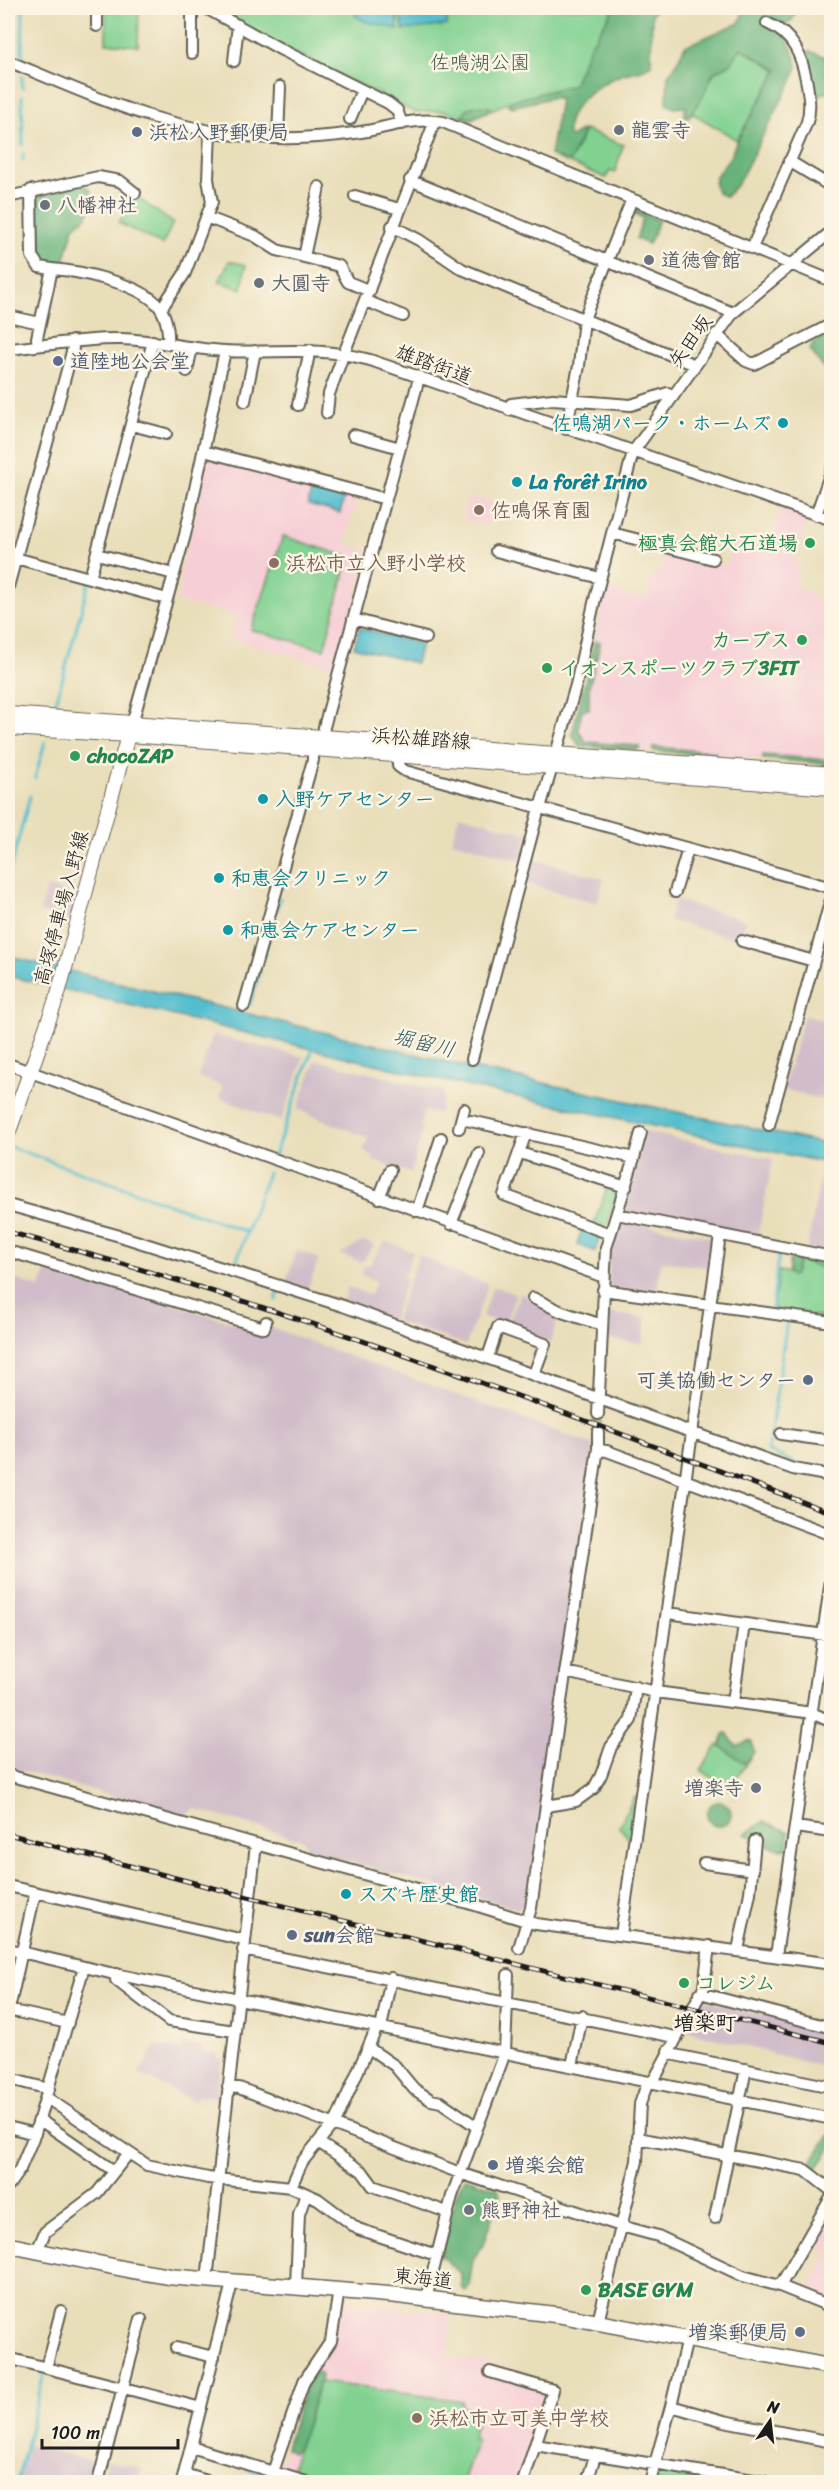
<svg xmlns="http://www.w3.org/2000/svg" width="839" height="2490" font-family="Sriracha,'Klee One',sans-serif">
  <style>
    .built { fill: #f6cfd6 }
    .industrial { fill: #d1bdc9 }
    .green { fill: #81d191; stroke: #4e7656; stroke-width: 1.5 }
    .forest { fill: #68b37b; stroke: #42684c; stroke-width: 1.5 }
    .water { fill: #53bece; stroke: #386d75; stroke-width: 1.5 }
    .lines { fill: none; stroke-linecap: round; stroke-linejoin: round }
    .stream { stroke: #53bece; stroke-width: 3 }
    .minor-tunnel { stroke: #c0b79a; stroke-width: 10; stroke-dasharray: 10 5; stroke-linecap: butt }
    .minor-casing { stroke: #646053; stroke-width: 14 }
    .major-casing { stroke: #646053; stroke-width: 16 }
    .highway-casing { stroke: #646053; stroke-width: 18 }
    .minor { stroke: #fff; stroke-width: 10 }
    .major { stroke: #fff; stroke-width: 14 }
    .highway { stroke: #fff; stroke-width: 15 }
    .rail-casing { stroke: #1c1c1c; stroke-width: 5 }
    .rail { stroke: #fcf5e5; stroke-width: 3; stroke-dasharray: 9; stroke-linecap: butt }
    .worship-dot { fill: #6b7280; stroke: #fcf5e5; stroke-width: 2 }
    .service-dot { fill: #5c6f8a; stroke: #fcf5e5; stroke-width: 2 }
    .culture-dot { fill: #0f9aa8; stroke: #fcf5e5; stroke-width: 2 }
    .education-dot { fill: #8d6e63; stroke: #fcf5e5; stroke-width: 2 }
    .leisure-dot { fill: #2e9e5b; stroke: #fcf5e5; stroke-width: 2 }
    .labels { text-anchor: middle; stroke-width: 5; stroke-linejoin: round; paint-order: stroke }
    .park-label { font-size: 20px; fill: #3f5b45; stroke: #fcf5e5 }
    .worship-label { font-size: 20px; font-weight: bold; fill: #5b616d; stroke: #fcf5e5; text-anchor: start }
    .service-label { font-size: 20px; font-weight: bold; fill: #4e5e75; stroke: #fcf5e5; text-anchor: start }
    .street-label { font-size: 20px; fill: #1c1c1c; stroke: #fcf5e5 }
    .culture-label { font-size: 20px; font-weight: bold; fill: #0d838f; stroke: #fcf5e5; text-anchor: start }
    .education-label { font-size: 20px; font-weight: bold; fill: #785e54; stroke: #fcf5e5; text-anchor: start }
    .leisure-label { font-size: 20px; font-weight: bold; fill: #27864d; stroke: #fcf5e5; text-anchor: start }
    .water-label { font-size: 21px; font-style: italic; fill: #325d63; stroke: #fcf5e5 }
    .neighbourhood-label { font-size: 21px; font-weight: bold; fill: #1c1c1c; stroke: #fcf5e5 }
  </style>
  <rect width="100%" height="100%" fill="#fcf5e5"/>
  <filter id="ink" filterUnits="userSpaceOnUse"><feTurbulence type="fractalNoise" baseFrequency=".0167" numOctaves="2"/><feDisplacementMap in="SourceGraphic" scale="12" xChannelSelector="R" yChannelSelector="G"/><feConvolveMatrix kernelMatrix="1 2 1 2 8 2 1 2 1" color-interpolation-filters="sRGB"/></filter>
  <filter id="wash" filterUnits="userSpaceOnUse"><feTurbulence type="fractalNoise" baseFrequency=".008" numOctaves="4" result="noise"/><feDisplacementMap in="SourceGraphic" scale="24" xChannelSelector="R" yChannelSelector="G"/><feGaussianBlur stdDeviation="1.35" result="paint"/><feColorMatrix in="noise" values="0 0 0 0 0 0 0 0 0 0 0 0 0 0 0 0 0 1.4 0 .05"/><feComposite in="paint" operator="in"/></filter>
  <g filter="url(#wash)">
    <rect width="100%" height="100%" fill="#e9deba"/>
    <path class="built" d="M208,455L358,495L345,543L369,550L337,668L230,639L236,616L176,601L181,583L177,582L194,521Z
      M468,496L495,503L487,526L462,520Z
      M780,508L807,517L795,566L800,568L796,583L804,593L809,590L826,612L822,616L831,629V764L579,746L572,734L606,589L646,599L653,572L661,574L667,550L727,565L733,542L769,551Z
      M831,2201V2304L806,2295L829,2252L808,2241Z
      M340,2302L452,2314L447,2357L489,2362L488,2374L548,2391L518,2482H321L280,2469L279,2466Z"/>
    <path class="industrial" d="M459,815L528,834L521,860L452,841Z
      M531,859L604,879L597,903L524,883Z
      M47,887L79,896L72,921L40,912Z
      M675,900L745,920L740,940L669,920Z
      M804,1015L831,1023V1102L783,1089Z
      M213,1035L304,1057L281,1121L219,1098L223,1086L198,1077Z
      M316,1060L444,1092L439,1114L424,1111L420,1127L423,1128L411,1173L373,1161L374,1156L363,1152L368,1138L297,1109Z
      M645,1132L773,1159L757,1240L623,1214Z
      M822,1169L831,1171V1254L807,1249Z
      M619,1220L716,1238L712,1268L661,1261L656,1294L609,1287V1249Z
      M364,1241L374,1245L362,1262L340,1254Z
      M385,1241L413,1252L403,1278L406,1280L392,1320L343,1302L348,1287L371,1295L376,1281L361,1275L365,1265L369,1266Z
      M297,1251L319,1259L307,1291L285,1284Z
      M419,1254L453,1272L488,1284L466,1345L395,1321Z
      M48,1267L267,1333L270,1327L594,1445L527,1904L520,1909L308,1850L303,1840L194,1809L187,1814L151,1807L8,1767V1303L16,1279L40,1288Z
      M493,1286L516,1294L505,1325L482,1316Z
      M520,1293L560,1314L550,1342L507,1327Z
      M606,1313L646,1318L642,1344L605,1338Z
      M701,1999L831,2031V2069L684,2030Z
      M183,2043L203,2046L202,2052L217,2054L216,2058L222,2059L217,2098L197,2094L195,2101L139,2074L155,2045L182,2049Z
      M27,2445L92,2461L87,2482L18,2481Z
      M107,2460L142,2469L138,2482H101Z"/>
    <path class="green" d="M106,8H139L138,46L106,43Z
      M213,8H354L381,24L397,29L398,16L395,8H401L403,29L447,25V14L474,12L486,8H614L590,46L573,85L511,101L469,120L443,111L414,112L283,47Z
      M741,48L778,70L737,140L692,113L714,73L731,63Z
      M585,130L623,145L615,173L610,171L606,178L569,163Z
      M134,195L173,223L162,245L119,223Z
      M229,261L246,265L242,289L219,282Z
      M283,536L349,557L324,649L251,630Z
      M608,1186L619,1189L606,1228L594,1223Z
      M791,1252L831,1259V1319L773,1310L779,1271L788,1273Z
      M718,1745L746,1764L729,1789L701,1770Z
      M634,1797L638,1799L632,1842L619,1827Z
      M320,2382L462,2401V2407L480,2410L472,2438L477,2440L463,2482H332L291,2469Z
      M661,2473L722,2482H655L657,2476Z"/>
    <path class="forest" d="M614,8H657L652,14L651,64C643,73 631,71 621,75C597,84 565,106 568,135L571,137L582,130L584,131L570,161L566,162L550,155L560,100L554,97L512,107L508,105L511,101L573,85L590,46Z
      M741,8H798L792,20L783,27L796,60L797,67L793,79L738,183L726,197L717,192L714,184L716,176L730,157L737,140L778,70L741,48L729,65L713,73L703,96L688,118L684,115L686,107L674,108L667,104L668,75L675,66L685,46L739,23L742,17Z
      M809,51L829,58L826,71L831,76V95L825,92L818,97L813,94L806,58Z
      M475,106L490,107L492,109L471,119L461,116L468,108Z
      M81,184L91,190L90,209L86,217L74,227L64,262L52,266L37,261L36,195Z
      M633,209L659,220L649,244L636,239L643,218L633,213Z
      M831,333V332V378L810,350L813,343Z
      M595,641L600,642V644L589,687V709L582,710L578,729L586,742L638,746L640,748L637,750L579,746L572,734Z
      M654,747L714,752L716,754L713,756L654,751L652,749Z
      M763,755L831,760V764L763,759Z
      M795,1253L831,1259V1271L799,1260L795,1274L792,1276L788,1273L790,1258Z
      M727,1733L736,1746L748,1741L752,1742L754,1752L747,1762H743L720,1746L724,1734Z
      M707 1814a12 12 0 1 1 24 0a12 12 0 1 1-24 0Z
      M764,1821L789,1832L788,1848C772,1852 759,1839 745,1834Z
      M831,2132V2148L817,2168L812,2169L810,2164Z
      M466,2178L498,2189L500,2193L483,2245L473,2259L469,2287L465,2291L461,2286V2274L441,2256L455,2197L463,2180Z
      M314,2372L320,2373L321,2378L298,2449L292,2452L286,2448L304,2389Z"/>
    <path class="water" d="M355,8H395L398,30C384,22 367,27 355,15Z
      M401,8H486L475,12L447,14V25L403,30Z
      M312,488L344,497L340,513L308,505Z
      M360,628L421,644L416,663L354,647Z
      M8,956L473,1068L831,1145V1164L471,1087L8,976Z
      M582,1229L600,1236L595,1251L577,1245Z"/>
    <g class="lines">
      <path class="stream" d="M22,56L23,8
        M22,77V88
        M22,97L23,145
        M23,154V160
        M55,706L89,582
        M35,778L45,742
        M297,837L300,826
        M291,858L294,847
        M8,878L30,796
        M283,888L288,869
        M277,910L280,898
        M262,962L275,916
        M250,1005L260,970
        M11,1147L247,1232
        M274,1156L313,1048
        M261,1192L268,1173
        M234,1268L259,1197
        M276,1300L279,1290
        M772,1309L779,1250
        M785,1320H787L768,1451L799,1465
        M247,2469L288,2482
        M17,2482L44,2374"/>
    </g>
  </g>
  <g filter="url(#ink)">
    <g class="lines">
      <path class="minor-tunnel" d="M598,1414V1432"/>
      <defs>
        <path id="minor" d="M97,8V26
          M206,8L282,50L388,103L397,110L402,124
          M192,53V8
          M8,61C107,102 189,141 299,138C322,137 345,135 367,131C392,126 418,117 443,122L832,281
          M234,61L238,25
          M350,119L362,90
          M278,138L280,87
          M789,161L832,187
          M410,180L733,313
          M31,190L32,256L39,267L52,269
          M355,196L399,209
          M8,197L98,177L120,181L135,193
          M206,217L255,236L277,250L339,266L348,282L370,291
          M392,226L419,240L462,269L695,365
          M752,248L807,122C811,109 809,97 807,84C802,56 794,35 767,23
          M304,257L319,187
          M366,301L403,316
          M161,309L185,273L212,202L208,179L210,132
          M8,316L40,323
          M716,334L746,361L754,364L832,324
          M38,345L37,338L52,269C79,271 137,283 157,304C166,313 169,331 168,343
          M8,349C45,346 83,338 121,339C156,340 190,349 225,351C278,354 315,345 370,360L832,520
          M187,371L192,347
          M245,401L255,351
          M298,405L310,350
          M509,410L511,404L553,399L631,405L668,393L673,397
          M327,413L329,394L341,361L435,121
          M132,425L166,434
          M566,429L579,366L584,319L632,199
          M353,435L400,448
          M204,451L386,499
          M816,515L832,469
          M612,533L713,559
          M496,551L600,578
          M97,554L174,574
          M8,556L167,599
          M90,578L153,341
          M8,587L73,348L72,341
          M353,619L426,638
          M132,724L185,535L225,351
          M323,737L324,727L419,378
          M398,756V766L405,771L832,888
          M540,808L576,685L594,603L633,452L733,313L832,231
          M675,892L688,849
          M742,941L814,961
          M244,1006L313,760V749
          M472,1059L539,808
          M8,1064L604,1277
          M462,1119L634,1158L606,1248L598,1414
          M769,1125L832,895
          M459,1128L464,1109
          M526,1133L504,1195L610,1234
          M520,1153L626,1187
          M634,1158L641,1133
          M379,1198L390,1170
          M8,1205L120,1236L343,1306L793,1469L832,1476
          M417,1211L441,1138
          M617,1214L832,1257
          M451,1224L479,1153
          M8,1251L264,1328L266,1322
          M603,1290L832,1322
          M533,1298L562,1312L602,1325
          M488,1357L498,1327L545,1344L534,1374
          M781,1434L832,1441
          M598,1450L607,1451L832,1535
          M668,1613L832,1636
          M565,1672L656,1692L812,1713L832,1722
          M733,1702L744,1624
          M8,1775L475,1905L536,1924L832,1964
          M546,1806L576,1801L594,1788L601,1775L611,1747L631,1720L636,1687
          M795,1827L832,1832
          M704,1863L753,1870
          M8,1886L244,1940
          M621,1935L720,1235
          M519,1948L531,1908L598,1448V1432
          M8,1949L110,1973L832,2119
          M243,1950L675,2037
          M738,1950L750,1893L755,1841
          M776,1956L832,1573
          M117,1974L116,1980L169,2021L234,2031
          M700,1993L832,2028
          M8,2010L68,2023
          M8,2014L35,1893
          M381,2028L391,1978
          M369,2048L395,2066L414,2089L431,2100L441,2102L477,2127
          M668,2051L675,2055L832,2087
          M8,2066L10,2068L8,2076L10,2079L49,2089
          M572,2066L582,2016
          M228,2087L239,2088L460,2173L621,2226L658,2236L743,2276L780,2286L832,2307
          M47,2098L147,2165L208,2178L291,2187L318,2199L358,2229L436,2255
          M40,2120L114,2171
          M8,2127L35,2134
          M638,2138L805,2170L832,2191
          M318,2142L362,2171L373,2186L447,2212
          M8,2186L20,2169L35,2133L84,1967
          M291,2187L302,2162L337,2119L377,2027
          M715,2218L746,2069
          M37,2251L45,2232L97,2193L129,2153
          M207,2280L256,1844
          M780,2286L832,2196
          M296,2287L299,2214L306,2194
          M426,2299L452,2196L505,2053L508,1975
          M598,2322L637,2161L640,2104L646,2087L655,2078L704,1987L709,1946
          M176,2348L214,2357
          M8,2358L201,2408
          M46,2368L61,2311
          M490,2372L553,2390L523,2482
          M671,2406L724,2421L832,2442
          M535,2445L766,2482
          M191,2447L306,2482
          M273,2472L304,2381L331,2341L339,2290
          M184,2474L210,2482
          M98,2482L141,2319
          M182,2482L232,2283
          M587,2482L595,2456
          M650,2482L671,2406L687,2339"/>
        <path id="major" d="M8,714L832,774
          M8,728L129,735L832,788
          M8,1134L58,994L130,728"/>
        <path id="highway" d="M8,2245L130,2270L173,2277L394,2295L559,2315L832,2367"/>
      </defs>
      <use href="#minor" class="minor-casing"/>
      <use href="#major" class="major-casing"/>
      <use href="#highway" class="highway-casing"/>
      <use href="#minor" class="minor"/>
      <use href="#major" class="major"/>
      <use href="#highway" class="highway"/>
      <defs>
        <path id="rail" d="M8,1232C289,1306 560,1411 832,1513
          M8,1834L248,1897L832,2043"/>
      </defs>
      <use href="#rail" class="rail-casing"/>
      <use href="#rail" class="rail"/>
    </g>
  </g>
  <g class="worship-dot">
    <circle cx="619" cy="130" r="6"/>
    <circle cx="45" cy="205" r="6"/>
    <circle cx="649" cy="260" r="6"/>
    <circle cx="259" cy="283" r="6"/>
    <circle cx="756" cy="1788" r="6"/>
    <circle cx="469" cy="2210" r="6"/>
  </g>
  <g class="service-dot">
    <circle cx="137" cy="132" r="6"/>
    <circle cx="58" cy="361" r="6"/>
    <circle cx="808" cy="1380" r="6"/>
    <circle cx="292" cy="1935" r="6"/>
    <circle cx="493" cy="2165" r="6"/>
    <circle cx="800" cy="2332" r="6"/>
  </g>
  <g class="culture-dot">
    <circle cx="783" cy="423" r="6"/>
    <circle cx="517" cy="482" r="6"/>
    <circle cx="263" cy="799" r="6"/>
    <circle cx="219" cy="878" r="6"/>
    <circle cx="228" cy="930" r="6"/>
    <circle cx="346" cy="1894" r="6"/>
  </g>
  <g class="education-dot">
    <circle cx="479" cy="510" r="6"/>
    <circle cx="274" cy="563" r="6"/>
    <circle cx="417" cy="2418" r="6"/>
  </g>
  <g class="leisure-dot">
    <circle cx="810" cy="543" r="6"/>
    <circle cx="802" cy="640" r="6"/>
    <circle cx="547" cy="668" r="6"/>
    <circle cx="75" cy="756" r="6"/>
    <circle cx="684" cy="1983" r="6"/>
    <circle cx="586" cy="2290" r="6"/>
  </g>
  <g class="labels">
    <g class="park-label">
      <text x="480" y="69">佐鳴湖公園</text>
    </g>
    <g class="worship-label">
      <text x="631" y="137">龍雲寺</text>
      <text x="57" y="212">八幡神社</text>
      <text x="661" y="267">道徳會館</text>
      <text x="271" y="290">大圓寺</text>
      <text x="744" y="1795" text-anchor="end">増楽寺</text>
      <text x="481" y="2217">熊野神社</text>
    </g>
    <g class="service-label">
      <text x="149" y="139">浜松入野郵便局</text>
      <text x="70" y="368">道陸地公会堂</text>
      <text x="796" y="1387" text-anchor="end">可美協働センター</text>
      <text x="304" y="1942">sun会館</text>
      <text x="505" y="2172">増楽会館</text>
      <text x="788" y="2339" text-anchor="end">増楽郵便局</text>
    </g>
    <g class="street-label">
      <text transform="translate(690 341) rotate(-55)" y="7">矢田坂</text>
      <text transform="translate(434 364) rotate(20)" y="7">雄踏街道</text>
      <text transform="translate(421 738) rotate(4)" y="7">浜松雄踏線</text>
      <text transform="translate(61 908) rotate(-75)" y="7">高塚停車場入野線</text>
      <text transform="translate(423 2278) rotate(6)" y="7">東海道</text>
    </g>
    <g class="culture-label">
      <text x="771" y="430" text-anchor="end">佐鳴湖パーク・ホームズ</text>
      <text x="529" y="489">La forêt Irino</text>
      <text x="275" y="806">入野ケアセンター</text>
      <text x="231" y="885">和恵会クリニック</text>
      <text x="240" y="937">和恵会ケアセンター</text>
      <text x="358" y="1901">スズキ歴史館</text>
    </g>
    <g class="education-label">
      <text x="491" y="517">佐鳴保育園</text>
      <text x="286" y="570">浜松市立入野小学校</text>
      <text x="429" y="2425">浜松市立可美中学校</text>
    </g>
    <g class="leisure-label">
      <text x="798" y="550" text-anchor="end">極真会館大石道場</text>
      <text x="790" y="647" text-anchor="end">カーブス</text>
      <text x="559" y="675">イオンスポーツクラブ3FIT</text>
      <text x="87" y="763">chocoZAP</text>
      <text x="696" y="1990">コレジム</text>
      <text x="598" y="2297">BASE GYM</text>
    </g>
    <g class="water-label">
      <text transform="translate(424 1043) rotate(14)" y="7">堀留川</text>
    </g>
    <g class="neighbourhood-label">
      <text x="705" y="2030">増楽町</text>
    </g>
  </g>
  <rect width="839" height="2490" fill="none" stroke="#fcf5e5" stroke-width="30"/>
  <g transform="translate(770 2421) rotate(14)" stroke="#fcf5e5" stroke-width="4.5" paint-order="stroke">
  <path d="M0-4.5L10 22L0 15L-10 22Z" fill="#1c1c1c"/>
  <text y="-9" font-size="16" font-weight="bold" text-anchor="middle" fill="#1c1c1c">N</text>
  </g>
  <path d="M42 2439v9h136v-9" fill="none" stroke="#1c1c1c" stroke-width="3"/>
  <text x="51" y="2439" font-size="18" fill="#1c1c1c" stroke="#fcf5e5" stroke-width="4.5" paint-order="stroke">100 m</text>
</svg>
